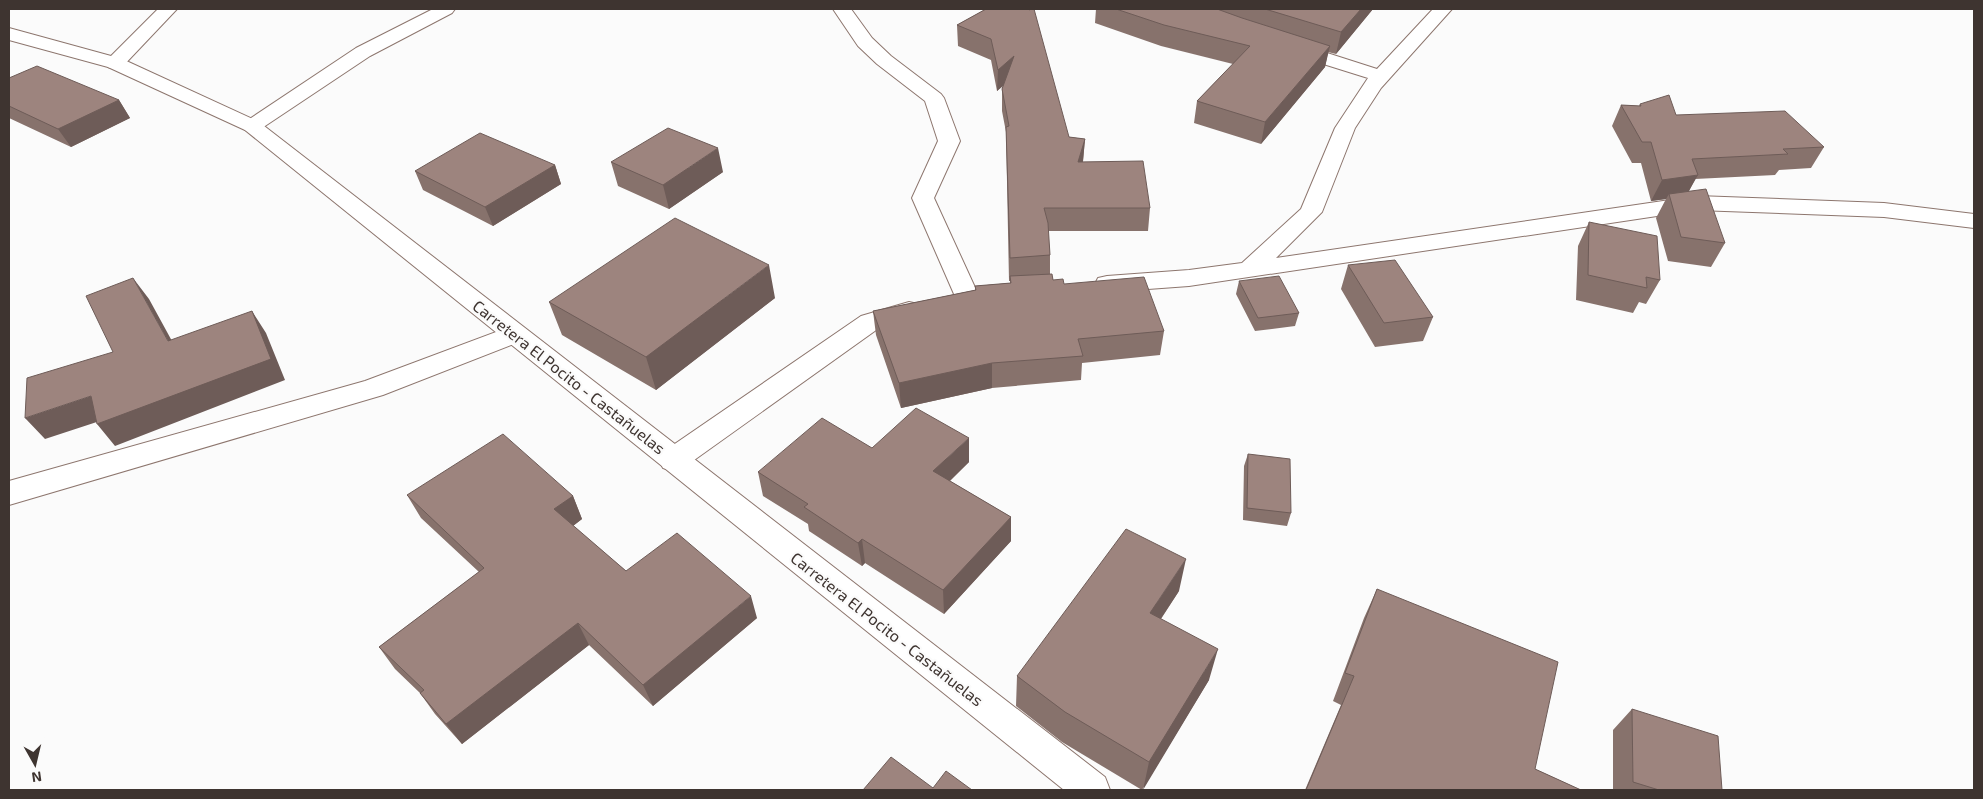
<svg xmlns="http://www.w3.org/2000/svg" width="1983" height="799" font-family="'Exo 2',sans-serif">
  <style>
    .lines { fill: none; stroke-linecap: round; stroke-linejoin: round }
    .minor-casing { stroke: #8d766e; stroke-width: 2 }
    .major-casing { stroke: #8d766e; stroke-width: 2 }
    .minor { fill: #fff; fill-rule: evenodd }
    .major { fill: #fff; fill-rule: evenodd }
    .wall { fill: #87726c }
    .shaded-wall { fill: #6e5c58 }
    .building { fill: #9d847e; stroke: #6e5c58 }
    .labels { text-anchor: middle; stroke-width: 4.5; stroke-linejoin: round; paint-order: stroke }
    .street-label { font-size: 16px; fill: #3e3430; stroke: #fbfbfb }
  </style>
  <rect width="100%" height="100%" fill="#fbfbfb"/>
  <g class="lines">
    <defs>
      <path id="minor" d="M158,9H177L122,67L115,69L108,67L105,63L108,59Z
        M433,9H455L452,13L370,56L259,130L252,132L245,130L242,126L245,122L356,48Z
        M833,9H851L872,38L891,56L941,94L944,98L960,141L934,198L978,294L975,300L966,302L957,300L954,294L912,198L938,141L925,101L877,64L858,46Z
        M1433,9H1452L1381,88L1355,128L1322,212L1276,258L1697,196L1884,203L1974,214V228L1884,217L1697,210L1189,286L1107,292L1098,290L1095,284L1098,278L1107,276L1189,270L1242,263L1301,209L1335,128L1368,78L1285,52L1283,48L1285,44L1292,42L1299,44L1377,69Z
        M909,302L918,304L922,310L918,316L879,328L683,468L673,471L663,468L659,460L663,452L861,316Z
        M515,325L524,328L528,334L524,340L383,395L9,505V481L365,381Z"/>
      <path id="major" d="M9,28L122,59L259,122L1105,777L1110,790H1064L245,130L108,67L9,40Z"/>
    </defs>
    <use href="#minor" class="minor-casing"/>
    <use href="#major" class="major-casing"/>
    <use href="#minor" class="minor"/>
    <use href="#major" class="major"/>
  </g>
  <path class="wall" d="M986,9L1069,137L1085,139L1083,162L1150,208L1148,231H1048L1050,255V274L1053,280L1064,284L1164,331L1160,355L1082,363L1081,380L992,388L901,408L876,335L873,311L975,290V286L1010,283V281H1009L1006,132L1002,111V89L1003,86L997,91L991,60L958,46L957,25Z
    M1096,9H1373L1336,54L1328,52L1325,67L1261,144L1194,123L1197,101L1233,64L1161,46L1095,23Z
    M9,78L119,100L130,118L71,147L9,118Z
    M1640,104L1676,115L1824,147L1811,168L1779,170L1775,175L1695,179L1689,191L1725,243L1711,267L1668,261L1656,218L1666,199L1651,201L1641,163H1632L1612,126L1621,105L1639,106Z
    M611,162L723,172L669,209L618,186Z
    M555,165L561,184L493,226L423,190L415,171Z
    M1589,222L1660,280L1646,304L1639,302L1633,313L1576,300L1578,246Z
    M1348,265L1433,317L1423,341L1375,347L1341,289Z
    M1239,281L1299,313L1295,326L1255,331L1236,294Z
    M775,298L656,390L562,335L549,302Z
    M872,448L969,462L950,481L1011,517V541L944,614L865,563L862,566L809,531L808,524L763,496L758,472Z
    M1248,454L1291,513L1287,526L1243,520L1244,466Z
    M407,495L573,496L582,519L573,526L626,571L757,618L653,706L589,645L462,744L435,714L420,693L395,669L379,647L479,572L421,518Z
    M1377,589L1535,769L1581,790H1305L1341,705L1333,701L1364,618Z
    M1179,591L1161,619L1209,680L1142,790L1062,742L1016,706L1017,676Z
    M1632,709L1722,790H1613V730Z"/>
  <path class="shaded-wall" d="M1361,9H1373L1336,54L1341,32Z
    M1330,46L1325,67L1261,144L1265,122Z
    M1014,56L1013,77L997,91L998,70Z
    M119,100L130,118L71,147L58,129Z
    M1085,139L1083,160L1077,184L1078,162Z
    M718,148L723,172L669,209L663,185Z
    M555,165L561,184L493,226L485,207Z
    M1698,175L1686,196L1669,194L1666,199L1651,201L1662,180Z
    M769,265L775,298L656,390L646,357Z
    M133,278L149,299L184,363L168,341Z
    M252,311L266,333L285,380L115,446L97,424Z
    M992,363V388L901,408L899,383Z
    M91,396L109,418L45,439L25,418Z
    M969,438V462L935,495L933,471Z
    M573,496L582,519L565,532L554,509Z
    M1011,517V541L944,614L943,590Z
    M862,539L865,563L862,566L858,543Z
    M1186,559L1179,591L1144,644L1150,613Z
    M751,596L757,618L653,706L643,685Z
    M578,623L589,645L462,744L446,724Z
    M1218,649L1209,680L1143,790L1149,762Z"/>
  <path class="building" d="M986,9H1028L1030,10L1031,9H1034L1069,137L1085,139L1078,162L1143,161L1150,208H1044L1048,223L1050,255L1010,258L1006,127L1009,126L1002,89L1014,56L998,70L991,39L957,25Z
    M1116,9H1217L1242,18L1330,46L1265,122L1197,101L1250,46L1164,25Z
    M1265,9H1361L1341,32Z
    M37,66L119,100L58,129L9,106V78Z
    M1669,95L1676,115L1785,111L1824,147L1783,149L1788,154L1692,159L1698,175L1662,180L1651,142H1642L1621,105L1641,106L1640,104Z
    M668,128L718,148L663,185L611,162Z
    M480,133L555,165L485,207L415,171Z
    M1706,189L1725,243L1681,237L1669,194Z
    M675,218L769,265L646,357L549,302Z
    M1589,222L1657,236L1660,280L1646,277L1647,288L1588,275Z
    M1395,260L1433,317L1384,323L1348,265Z
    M1052,274L1053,280L1063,279L1064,284L1144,277L1164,331L1078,339L1083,356L992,363L899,383L873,311L976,290L975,286L1011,283L1010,276Z
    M1279,276L1299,313L1258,318L1239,281Z
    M133,278L168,341L252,311L271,359L97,424L91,396L25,418L27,378L113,352L86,296Z
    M916,408L969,438L933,471L1011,517L943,590L862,539L858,543L804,507L808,504L758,472L822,418L872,448Z
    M503,434L573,496L554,509L626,571L677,533L751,596L643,685L578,623L446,724L420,693L424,690L379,647L484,568L407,495Z
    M1248,454L1290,459L1291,513L1247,508Z
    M1126,529L1186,559L1150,613L1218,649L1149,762L1065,712L1017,676Z
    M1377,589L1558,662L1535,769L1581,790H1306L1354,676L1345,673Z
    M1632,709L1718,736L1722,790H1659L1633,782Z
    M891,757L933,788L946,771L972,790H863Z"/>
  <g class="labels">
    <g class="street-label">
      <text transform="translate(569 377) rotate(38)" y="6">Carretera El Pocito - Castañuelas</text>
      <text transform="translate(887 629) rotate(38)" y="6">Carretera El Pocito - Castañuelas</text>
    </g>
  </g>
  <rect width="1983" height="799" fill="none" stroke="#3e3430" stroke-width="20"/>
  <g transform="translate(35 764) rotate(172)" stroke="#fbfbfb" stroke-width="4" paint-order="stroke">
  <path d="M0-4L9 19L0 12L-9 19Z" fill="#3e3430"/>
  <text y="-8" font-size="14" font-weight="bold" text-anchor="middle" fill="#3e3430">N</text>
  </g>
</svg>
